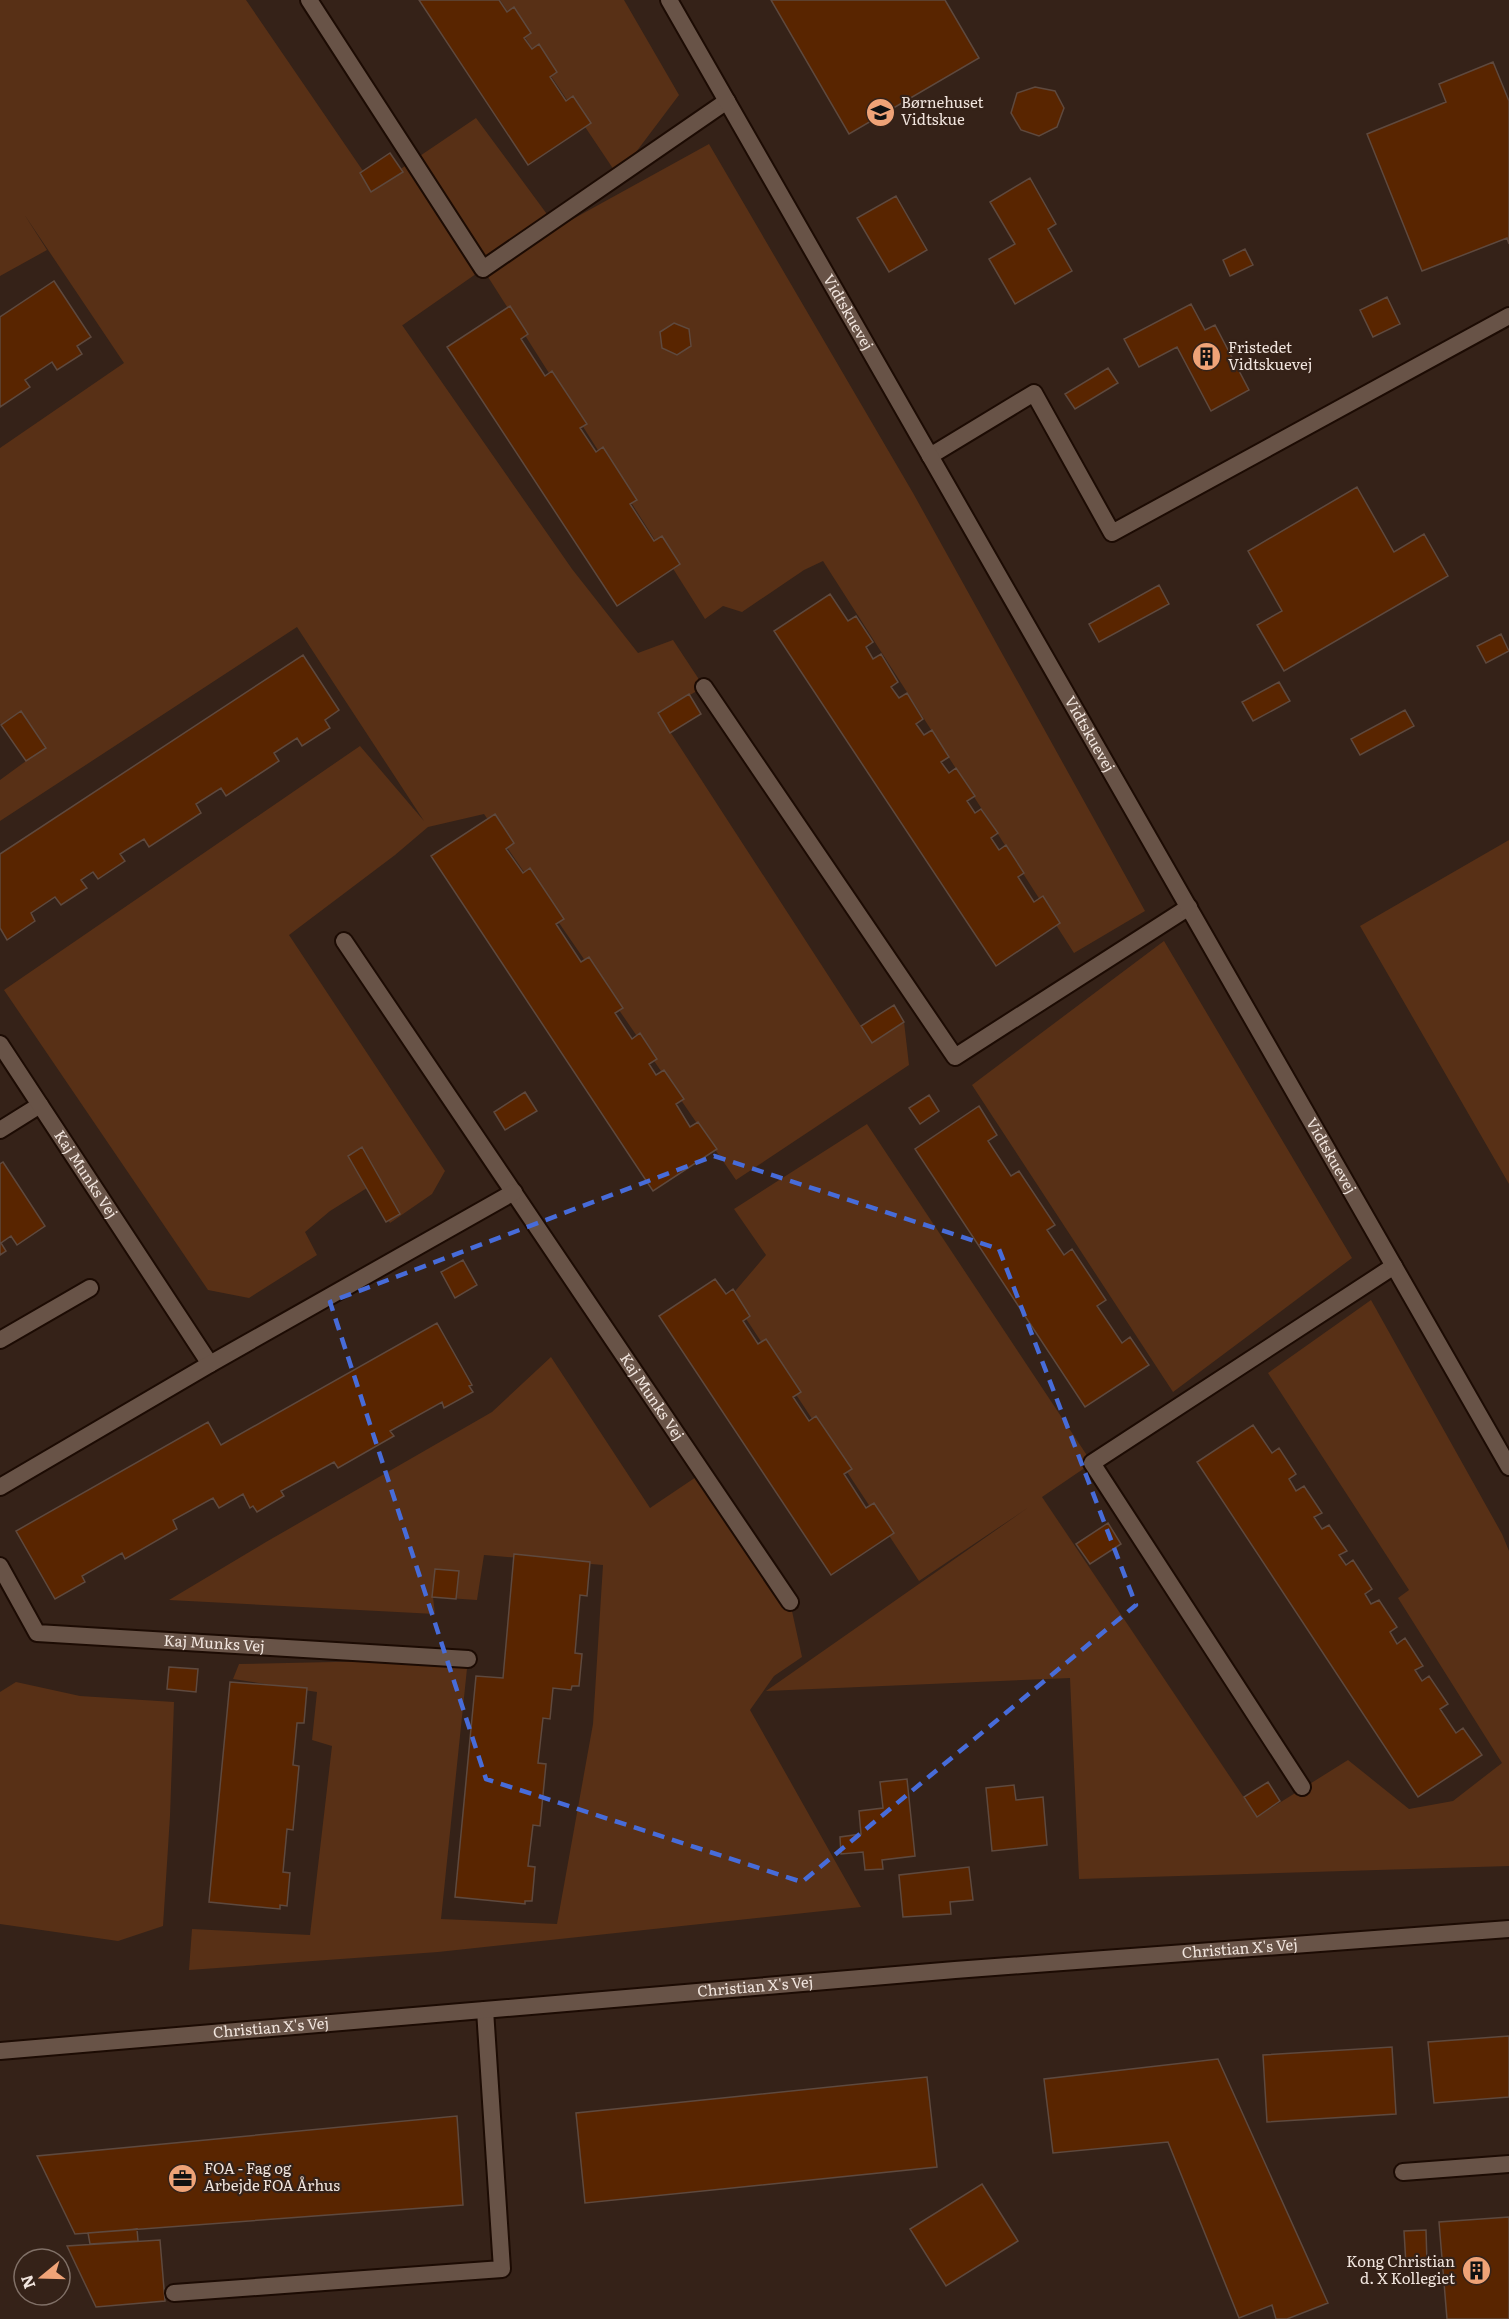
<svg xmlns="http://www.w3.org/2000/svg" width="1509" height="2319" font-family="Literata,serif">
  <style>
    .green { fill: #583016 }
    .building { fill: #592500; stroke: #5e493e; stroke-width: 1.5 }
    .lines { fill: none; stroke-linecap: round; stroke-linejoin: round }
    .service-casing { stroke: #1c0b03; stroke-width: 20 }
    .minor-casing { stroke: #1c0b03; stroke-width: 20 }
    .tertiary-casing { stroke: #1c0b03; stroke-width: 20 }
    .service { stroke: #685347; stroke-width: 16 }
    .minor { stroke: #685347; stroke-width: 16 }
    .tertiary { stroke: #685347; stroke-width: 16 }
    .marked { fill: none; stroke: #476cd9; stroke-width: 4.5; stroke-dasharray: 12 8; stroke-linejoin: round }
    .labels { text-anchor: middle; stroke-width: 4.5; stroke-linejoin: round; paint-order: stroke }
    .poi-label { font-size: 15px; fill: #f1e5de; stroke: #352218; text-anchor: start }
    .street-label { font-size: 15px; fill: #f1e5de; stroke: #352218 }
  </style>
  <rect width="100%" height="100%" fill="#352218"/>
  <path class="green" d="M0,0H246L374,187L476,118L552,221L491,264L709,144L913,493L1145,911L1074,953L823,561L804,570L742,612L723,606L705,619L483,269L397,329L402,325L572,569L638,653L673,640L704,687L658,713L872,1043L904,1022L909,1065L736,1180L484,814L428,827L395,855L289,935L445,1171L432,1194L390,1223L367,1188L330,1211L305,1232L317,1255L249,1298L208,1290L4,990L360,746L424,821L297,627L0,821V780L26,761L0,723V448L124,363L24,214L47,250L0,276Z
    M500,0H624L679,95L618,176Z
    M1509,840V1184L1360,926Z
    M1164,941L1352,1258L1173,1392L972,1085Z
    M867,1124L1092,1463L1042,1497L1257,1817L1348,1760L1409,1809L1453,1801L1502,1763L1398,1598L1409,1590L1268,1373L1371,1300L1502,1534L1509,1551V1866L1079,1879L1070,1678L766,1691L1029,1507L919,1581L731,1296L766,1255L734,1209Z
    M551,1357L650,1508L702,1473L790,1602L802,1657L774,1676L750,1710L861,1907L438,1952L189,1970L192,1929L310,1935L332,1746L312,1740L317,1692L233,1679L239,1664L468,1659L441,1919L557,1924L593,1724L603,1565L484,1555L477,1600L433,1597L435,1614L169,1600L266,1542L492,1412Z
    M16,1682L80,1696L174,1702L170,1816L163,1926L118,1941L0,1924V1692Z"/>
  <path class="building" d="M419,0H499L507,12L514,7L531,33L524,38L532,49L539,44L557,72L550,77L566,101L573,96L591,123L528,165Z
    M771,0H945L979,58L849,134Z
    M1493,62L1509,101V244L1507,238L1422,271L1367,134L1446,102L1439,84Z
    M1035,87L1055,91L1064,108L1057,127L1039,136L1021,130L1011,113L1017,93Z
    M390,153L403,172L371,192L360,173Z
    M1030,178L1056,224L1048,229L1072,271L1015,304L989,259L1015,244L990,202Z
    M896,196L927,250L889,272L857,218Z
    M1245,249L1253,265L1230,276L1223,260Z
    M54,281L91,337L77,346L82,354L57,370L52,362L25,380L30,387L0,407V317Z
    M1387,297L1400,324L1373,337L1360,310Z
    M1191,304L1205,330L1215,325L1249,390L1211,411L1177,347L1139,367L1124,339Z
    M510,306L528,334L521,339L545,376L552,371L587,424L580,428L596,452L603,447L637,500L630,504L654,541L662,536L680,564L617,606L447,347Z
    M674,323L689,329L691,346L677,355L662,348L660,332Z
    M1108,368L1118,383L1075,409L1065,394Z
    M1357,487L1394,552L1424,534L1448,576L1284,671L1257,625L1282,611L1248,551Z
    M1159,585L1169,604L1099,642L1089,624Z
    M830,594L848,621L856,616L873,642L866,647L873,659L881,654L898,682L891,687L899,698L907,693L923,719L916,724L924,735L932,730L949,757L941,762L949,773L956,768L975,796L967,801L975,813L981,809L998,833L991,838L999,850L1006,845L1024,873L1018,877L1034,902L1043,896L1060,923L996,966L774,631Z
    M1501,634L1509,651L1486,663L1477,646Z
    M303,655L339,710L325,720L330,728L302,746L297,738L274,753L279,761L226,796L221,788L196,804L201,813L149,847L144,839L120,854L125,861L98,879L93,872L81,880L87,888L61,905L55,897L31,913L35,921L7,940L0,928V854Z
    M1279,682L1290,701L1253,721L1242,702Z
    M689,694L701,714L670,733L658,713Z
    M1405,710L1414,726L1360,755L1351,739Z
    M21,711L46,748L26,761L1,725Z
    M495,814L514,843L506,849L523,873L530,868L564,919L556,924L581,962L589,957L623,1008L615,1013L632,1039L640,1033L657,1059L649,1064L656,1075L664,1070L684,1099L676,1104L690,1127L698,1122L717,1149L653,1191L431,856Z
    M894,1005L904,1022L872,1043L861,1026Z
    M525,1092L537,1111L505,1130L494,1112Z
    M929,1095L939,1111L920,1124L909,1108Z
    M979,1106L997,1135L988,1141L1011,1176L1019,1171L1055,1225L1047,1230L1064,1255L1072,1249L1106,1300L1097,1306L1122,1343L1130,1337L1149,1365L1085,1407L915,1149Z
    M362,1147L400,1214L386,1222L348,1156Z
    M3,1162L45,1226L17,1245L11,1236L1,1243L6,1251L0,1255V1164Z
    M463,1260L477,1285L455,1298L441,1272Z
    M715,1279L726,1294L733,1289L750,1316L743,1321L758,1344L766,1339L801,1392L793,1397L809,1421L816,1416L852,1469L844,1474L866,1508L874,1503L894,1533L831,1575L659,1316Z
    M437,1323L472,1385L469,1386L473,1392L444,1408L442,1402L390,1431L394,1436L338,1468L334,1462L281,1491L284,1496L257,1512L253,1506L250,1508L243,1494L219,1508L213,1498L173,1520L177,1529L125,1559L122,1553L82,1576L85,1582L55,1599L16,1531L208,1422L221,1445Z
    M1253,1425L1272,1453L1279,1448L1296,1474L1289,1479L1296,1491L1304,1486L1322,1513L1314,1517L1322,1529L1329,1525L1347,1551L1339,1555L1346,1565L1353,1560L1372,1589L1365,1594L1371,1604L1379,1600L1397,1627L1390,1632L1397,1644L1405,1638L1423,1666L1415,1670L1422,1681L1429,1676L1448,1704L1440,1709L1456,1733L1463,1728L1482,1755L1418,1797L1197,1462Z
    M1108,1523L1121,1544L1090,1564L1076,1544Z
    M514,1554L590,1562L587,1596L580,1595L575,1653L582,1654L579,1686H572L571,1690L553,1688L550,1719L543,1718L538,1763L546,1764L540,1826L533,1825L528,1866L535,1867L532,1901H525V1904L455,1897L476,1676L503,1678Z
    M435,1569L459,1571L456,1599L432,1597Z
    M169,1667L198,1669L196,1692L167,1689Z
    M230,1682L307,1688L304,1723H297L293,1765L299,1766L293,1830L287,1829L283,1872L290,1873L287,1906L280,1905V1909L209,1902Z
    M907,1779L915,1856L882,1860L883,1869L865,1870L863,1852L841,1854L840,1837L861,1834L859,1811L883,1808L880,1782Z
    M1268,1782L1280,1801L1257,1817L1244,1797Z
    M1014,1785L1016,1800L1043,1797L1047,1845L992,1851L986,1788Z
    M969,1867L973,1900L950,1902L951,1914L903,1917L899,1875Z
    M1509,2036V2097L1434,2103L1428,2042Z
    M1392,2047L1396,2114L1267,2122L1263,2055Z
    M1218,2059L1328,2303L1287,2319H1276L1272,2305L1239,2318L1168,2142L1053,2153L1044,2079Z
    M927,2077L937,2167L585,2203L576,2113Z
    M457,2116L463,2205L75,2234L37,2156Z
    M982,2184L1018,2241L946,2286L910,2229Z
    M1509,2217V2319H1447L1439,2222Z
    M137,2229L138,2241L90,2244L88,2233Z
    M1426,2230L1427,2263L1406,2265L1404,2231Z
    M160,2240L165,2301L96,2307L67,2246Z"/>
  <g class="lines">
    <defs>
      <path id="service" d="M309,0L483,269L727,101
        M930,456L1034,393L1112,533L1509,316
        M704,687L955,1057L1189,907
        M0,1130L40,1105
        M0,1340L90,1288
        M1302,1787L1092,1463L1394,1266
        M1403,2172L1509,2164
        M174,2293L502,2269L485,2010"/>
      <g id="minor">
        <path id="s1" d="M669,0L1509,1467"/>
        <path id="s2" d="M344,941L790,1602"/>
        <path id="s3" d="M0,1044L210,1364"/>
        <path d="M0,1487L210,1364L514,1192"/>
        <path id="s4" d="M0,1566L37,1633L468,1659"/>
      </g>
      <g id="tertiary">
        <path id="s5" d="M0,2051L955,1970L1509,1929"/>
      </g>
    </defs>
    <use href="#service" class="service-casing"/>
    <use href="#minor" class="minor-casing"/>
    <use href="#tertiary" class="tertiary-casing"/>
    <use href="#service" class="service"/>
    <use href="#minor" class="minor"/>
    <use href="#tertiary" class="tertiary"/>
  </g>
  <path class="marked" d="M714,1156L999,1249L1136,1605L802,1882L486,1779L330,1302Z"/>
  <defs>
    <symbol id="school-disc" viewBox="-11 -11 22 22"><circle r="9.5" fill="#efa377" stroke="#352218"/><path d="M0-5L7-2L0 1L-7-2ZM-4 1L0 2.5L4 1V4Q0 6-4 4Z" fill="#111"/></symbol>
    <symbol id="building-disc" viewBox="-11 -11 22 22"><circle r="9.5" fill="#efa377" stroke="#352218"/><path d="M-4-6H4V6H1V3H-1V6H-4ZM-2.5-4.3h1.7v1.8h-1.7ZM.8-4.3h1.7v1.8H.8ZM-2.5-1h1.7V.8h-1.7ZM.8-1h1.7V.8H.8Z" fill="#111"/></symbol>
    <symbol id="office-disc" viewBox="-11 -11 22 22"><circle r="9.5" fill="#efa377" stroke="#352218"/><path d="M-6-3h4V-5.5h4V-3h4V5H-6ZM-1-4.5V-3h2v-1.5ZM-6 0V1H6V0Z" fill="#111"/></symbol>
  </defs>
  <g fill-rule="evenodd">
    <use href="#school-disc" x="864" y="96" width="33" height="33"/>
    <use href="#building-disc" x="1190" y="340" width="33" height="33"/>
    <use href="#office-disc" x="166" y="2162" width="33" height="33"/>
    <use href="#building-disc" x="1460" y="2254" width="33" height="33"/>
  </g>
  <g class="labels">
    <g class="poi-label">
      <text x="901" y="108">Børnehuset<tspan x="901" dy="17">Vidtskue</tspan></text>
      <text x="1228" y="353">Fristedet<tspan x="1228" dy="17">Vidtskuevej</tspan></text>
      <text x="204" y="2174">FOA - Fag og<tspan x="204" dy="17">Arbejde FOA Århus</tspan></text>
      <text x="1455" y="2267" text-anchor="end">Kong Christian<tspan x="1455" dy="17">d. X Kollegiet</tspan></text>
    </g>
    <g class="street-label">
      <text dy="5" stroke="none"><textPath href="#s1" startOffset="360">Vidtskuevej</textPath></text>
      <text dy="5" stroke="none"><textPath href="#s1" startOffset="846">Vidtskuevej</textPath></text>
      <text dy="5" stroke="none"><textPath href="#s1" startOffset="1332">Vidtskuevej</textPath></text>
      <text dy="5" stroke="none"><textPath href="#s3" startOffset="156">Kaj Munks Vej</textPath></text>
      <text dy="5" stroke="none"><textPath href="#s2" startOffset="550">Kaj Munks Vej</textPath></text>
      <text dy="5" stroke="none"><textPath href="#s4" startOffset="254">Kaj Munks Vej</textPath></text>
      <text dy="5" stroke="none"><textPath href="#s5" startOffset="1244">Christian X's Vej</textPath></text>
      <text dy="5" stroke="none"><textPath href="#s5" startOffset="758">Christian X's Vej</textPath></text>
      <text dy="5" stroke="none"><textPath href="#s5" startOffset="272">Christian X's Vej</textPath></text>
    </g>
  </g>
  <g transform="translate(42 2277) rotate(251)"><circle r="28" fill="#352218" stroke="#807067" stroke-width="1.5"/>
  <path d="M0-4.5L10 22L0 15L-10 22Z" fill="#efa377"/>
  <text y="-9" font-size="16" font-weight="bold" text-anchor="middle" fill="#f1e5de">N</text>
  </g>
</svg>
